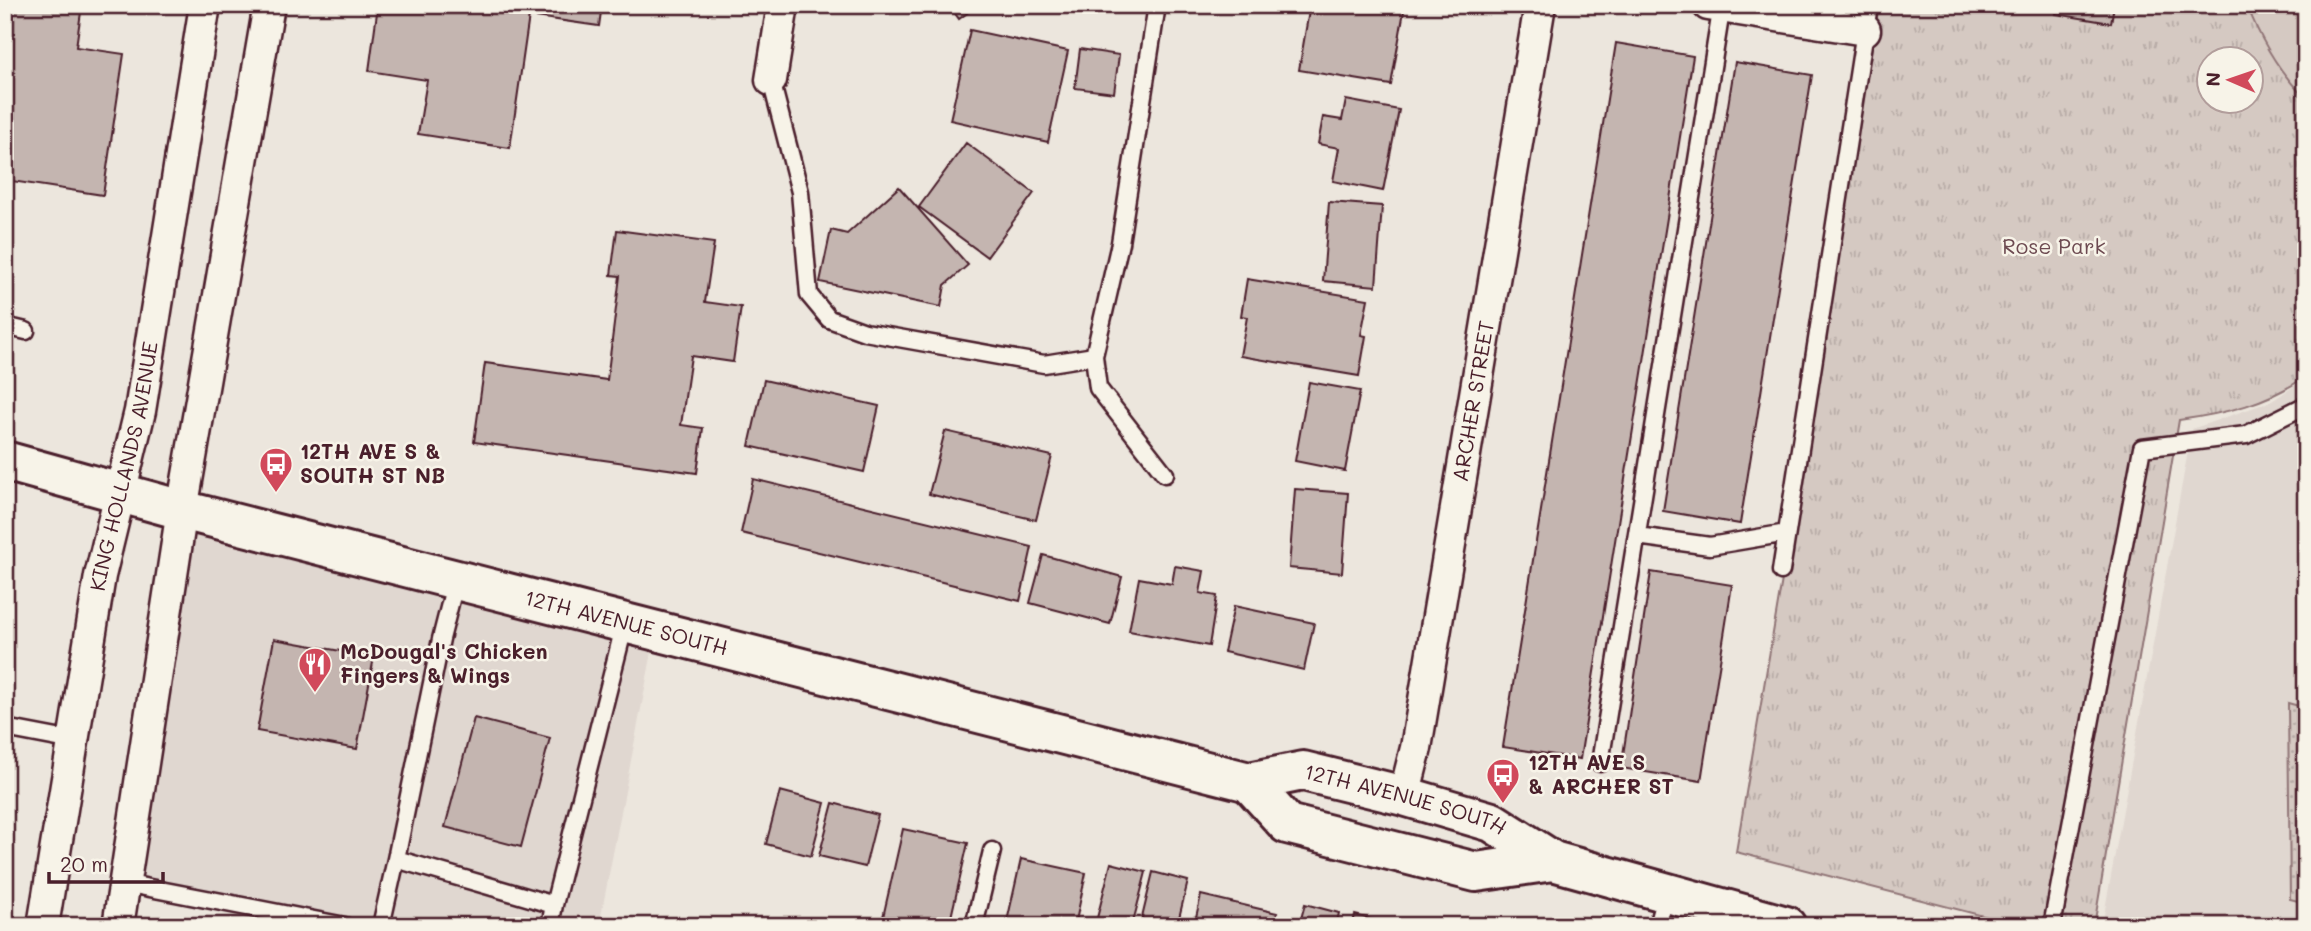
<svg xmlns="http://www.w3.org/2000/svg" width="2311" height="931" font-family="Mali,sans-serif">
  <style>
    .built { fill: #e0d7d0 }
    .grass { fill: url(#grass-dots); stroke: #907476; stroke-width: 2 }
    .park { fill: url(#park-tufts); stroke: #907476; stroke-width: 2; fill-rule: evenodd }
    .pitch { fill: #d5c9c2; stroke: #907476; stroke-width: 2 }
    .building { fill: #c4b5b0; stroke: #4a1f2b; stroke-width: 2 }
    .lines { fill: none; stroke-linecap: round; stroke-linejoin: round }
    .lane-casing { stroke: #4a1f2b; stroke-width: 21 }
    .street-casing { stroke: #4a1f2b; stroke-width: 35 }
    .secondary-casing { stroke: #4a1f2b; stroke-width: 44 }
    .lane { stroke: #f7f3e8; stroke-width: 16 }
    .street { stroke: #f7f3e8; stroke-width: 30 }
    .secondary { stroke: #f7f3e8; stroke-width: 38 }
    .labels { text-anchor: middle; stroke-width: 5; stroke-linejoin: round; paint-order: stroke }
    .park-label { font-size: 21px; fill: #6d4a51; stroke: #f7f3e8 }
    .street-label { font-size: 21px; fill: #4a1f2b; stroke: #f7f3e8 }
    .poi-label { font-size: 21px; font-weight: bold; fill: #4a1f2b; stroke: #f7f3e8; text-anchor: start }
  </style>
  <defs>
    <pattern id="grass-dots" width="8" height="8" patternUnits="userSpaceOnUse" patternTransform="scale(1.75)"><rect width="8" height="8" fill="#d5c9c2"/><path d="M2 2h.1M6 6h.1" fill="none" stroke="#b8aca7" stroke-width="1.8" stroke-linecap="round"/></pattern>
    <pattern id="park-tufts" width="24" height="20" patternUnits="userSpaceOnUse" patternTransform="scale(1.75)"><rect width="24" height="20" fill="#d5c9c2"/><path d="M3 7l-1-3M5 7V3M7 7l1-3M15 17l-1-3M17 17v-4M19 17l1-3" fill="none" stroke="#b8aca7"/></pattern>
  </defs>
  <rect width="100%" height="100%" fill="#ece6dd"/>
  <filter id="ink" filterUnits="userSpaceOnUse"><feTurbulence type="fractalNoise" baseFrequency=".0143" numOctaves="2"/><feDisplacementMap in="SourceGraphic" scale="14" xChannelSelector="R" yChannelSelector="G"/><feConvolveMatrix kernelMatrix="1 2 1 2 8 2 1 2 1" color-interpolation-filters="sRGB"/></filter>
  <g filter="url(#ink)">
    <path class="built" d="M2306,378V926H2102L2192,429L2272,401Z
      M182,510L656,631L599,926H345L124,883Z"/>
    <path class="grass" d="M2288,703L2306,708V903L2290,899Z"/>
    <path class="park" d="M1879,5H2306V376C2269,403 2224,414 2179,420L2094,926H2022L1736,852ZM2210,60H2252V102H2210Z"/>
    <path class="pitch" d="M2247,5H2300L2306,14V99C2280,73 2260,39 2247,5Z"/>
    <path class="building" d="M5,5H82L76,47L124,54L103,195L5,180Z
      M378,5H602L599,26L529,16L510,148L418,134L427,80L369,71Z
      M949,5H978L959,19Z
      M1310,5H1405L1391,85L1299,70Z
      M2057,5H2114L2111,23L2056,14Z
      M970,30L1068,51L1048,142L950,120Z
      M1616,43L1693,56L1580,759L1503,747Z
      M1080,49L1119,55L1114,93L1075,88Z
      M1735,62L1812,75L1740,524L1663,511Z
      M1346,100L1399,110L1383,191L1333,181L1339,148L1318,144L1323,117L1342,120Z
      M966,143L1034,193L987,257L919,207Z
      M899,187L968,265L945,285L941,307L820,282L831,230L847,234Z
      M1329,202L1382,206L1376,286L1323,281Z
      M617,230L714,243L705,302L741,307L733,362L691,356L681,425L703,428L697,473L474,442L485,363L607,380L620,276L611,275Z
      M1247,279L1368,299L1361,335L1366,336L1359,376L1240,356L1247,317L1241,316Z
      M764,380L879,406L864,472L749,446Z
      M1309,382L1360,391L1345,471L1295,461Z
      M945,431L1052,456L1036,520L929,494Z
      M753,479L1032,547L1020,601L741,533Z
      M1295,489L1348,493L1342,573L1289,568Z
      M1043,555L1122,577L1110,624L1030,603Z
      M1175,566L1204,571L1200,593L1217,596L1209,646L1129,631L1139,578L1172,584Z
      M1651,572L1732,585L1701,781L1621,768Z
      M1234,606L1314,623L1304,670L1224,652Z
      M274,639L374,657L357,749L257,731Z
      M474,718L550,738L521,847L445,827Z
      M780,791L825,803L811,856L766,844Z
      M833,803L878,815L865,867L819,856Z
      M903,829L968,843L949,926H881Z
      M1021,859L1086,873L1075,926H1006Z
      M1111,863L1146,872L1132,926H1095Z
      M1153,872L1188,881L1177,926H1140Z
      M1201,895L1277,913L1274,926H1194Z
      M1305,904L1339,913L1336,926H1299Z
      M1355,915L1389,924V926H1352Z"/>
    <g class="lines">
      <defs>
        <path id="lane" d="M1157,5L1120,243L1094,356L1098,388L1165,474
          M771,80L800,192L809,295L829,319L865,332L1044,364L1094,356
          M5,326L26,331
          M1637,536L1710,546L1787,533
          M1781,571L1869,5
          M456,580L441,639L396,859L554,905L625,623
          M5,728L73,741
          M1600,763L1722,5
          M124,883L345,926
          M381,926L396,859
          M550,926L554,905
          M974,926L992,851
          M1657,926L1666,893
          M2052,926L2142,448L2246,435L2306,405"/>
        <g id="street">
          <path d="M1708,5L1865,30"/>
          <path d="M771,80L783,5"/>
          <path id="s1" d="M1404,796L1416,748L1540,5"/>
          <path id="s2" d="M43,926L100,576L140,411L205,5"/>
          <path d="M118,926L182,510L269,5"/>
        </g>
        <g id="secondary">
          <path id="s3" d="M5,461L182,510L1249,782L1303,771L1404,796L1492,822L1553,861L1786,926"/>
          <path d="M1249,782L1287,824L1476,872L1553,861"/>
        </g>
      </defs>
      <use href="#lane" class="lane-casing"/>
      <use href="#street" class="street-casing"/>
      <use href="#secondary" class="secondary-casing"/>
      <use href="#lane" class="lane"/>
      <use href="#street" class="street"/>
      <use href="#secondary" class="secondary"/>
    </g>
  </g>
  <defs>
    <symbol id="bus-pin" viewBox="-11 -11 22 30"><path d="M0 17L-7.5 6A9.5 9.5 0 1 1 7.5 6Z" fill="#d1495b" stroke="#f7f3e8"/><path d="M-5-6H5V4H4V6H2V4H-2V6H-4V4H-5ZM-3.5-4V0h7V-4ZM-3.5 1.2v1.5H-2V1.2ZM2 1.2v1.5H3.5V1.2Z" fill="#fff"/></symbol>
    <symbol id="restaurant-pin" viewBox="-11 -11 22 30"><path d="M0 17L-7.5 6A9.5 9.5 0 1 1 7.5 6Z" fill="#d1495b" stroke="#f7f3e8"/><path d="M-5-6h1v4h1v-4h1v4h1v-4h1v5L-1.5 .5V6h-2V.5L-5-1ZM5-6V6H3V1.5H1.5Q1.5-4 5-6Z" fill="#fff"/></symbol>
  </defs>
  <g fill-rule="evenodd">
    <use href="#bus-pin" x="257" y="445" width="38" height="52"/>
    <use href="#restaurant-pin" x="296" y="645" width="38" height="52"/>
    <use href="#bus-pin" x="1484" y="756" width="38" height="52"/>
  </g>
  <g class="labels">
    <g class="park-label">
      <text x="2054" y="254">Rose Park</text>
    </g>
    <g class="street-label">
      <text dy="7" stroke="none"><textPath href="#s1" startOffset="401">ARCHER STREET</textPath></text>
      <text dy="7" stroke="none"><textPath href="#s2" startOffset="467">KING HOLLANDS AVENUE</textPath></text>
      <text dy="7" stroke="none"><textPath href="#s3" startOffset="642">12TH AVENUE SOUTH</textPath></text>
      <text dy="7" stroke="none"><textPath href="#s3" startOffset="1446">12TH AVENUE SOUTH</textPath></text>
    </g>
    <g class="poi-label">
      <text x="300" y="459">12TH AVE S &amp;<tspan x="300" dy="24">SOUTH ST NB</tspan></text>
      <text x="340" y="659">McDougal's Chicken<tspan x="340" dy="24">Fingers &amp; Wings</tspan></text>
      <text x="1528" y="770">12TH AVE S<tspan x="1528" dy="24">&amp; ARCHER ST</tspan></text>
    </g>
  </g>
  <rect width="2311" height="931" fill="none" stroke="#f7f3e8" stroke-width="28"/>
  <rect x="14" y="14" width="2283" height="903" fill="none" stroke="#4a1f2b" stroke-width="2.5" filter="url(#ink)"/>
  <g transform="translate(2230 80) rotate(272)"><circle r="33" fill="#f7f3e8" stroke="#b29e9c" stroke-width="2"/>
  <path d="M0-5L12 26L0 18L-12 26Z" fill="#d1495b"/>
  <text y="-10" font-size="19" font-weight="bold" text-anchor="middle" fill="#4a1f2b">N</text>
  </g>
  <path d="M49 872v10h114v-10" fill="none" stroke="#4a1f2b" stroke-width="3.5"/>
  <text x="60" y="872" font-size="21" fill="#4a1f2b" stroke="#f7f3e8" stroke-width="5" paint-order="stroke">20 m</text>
</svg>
